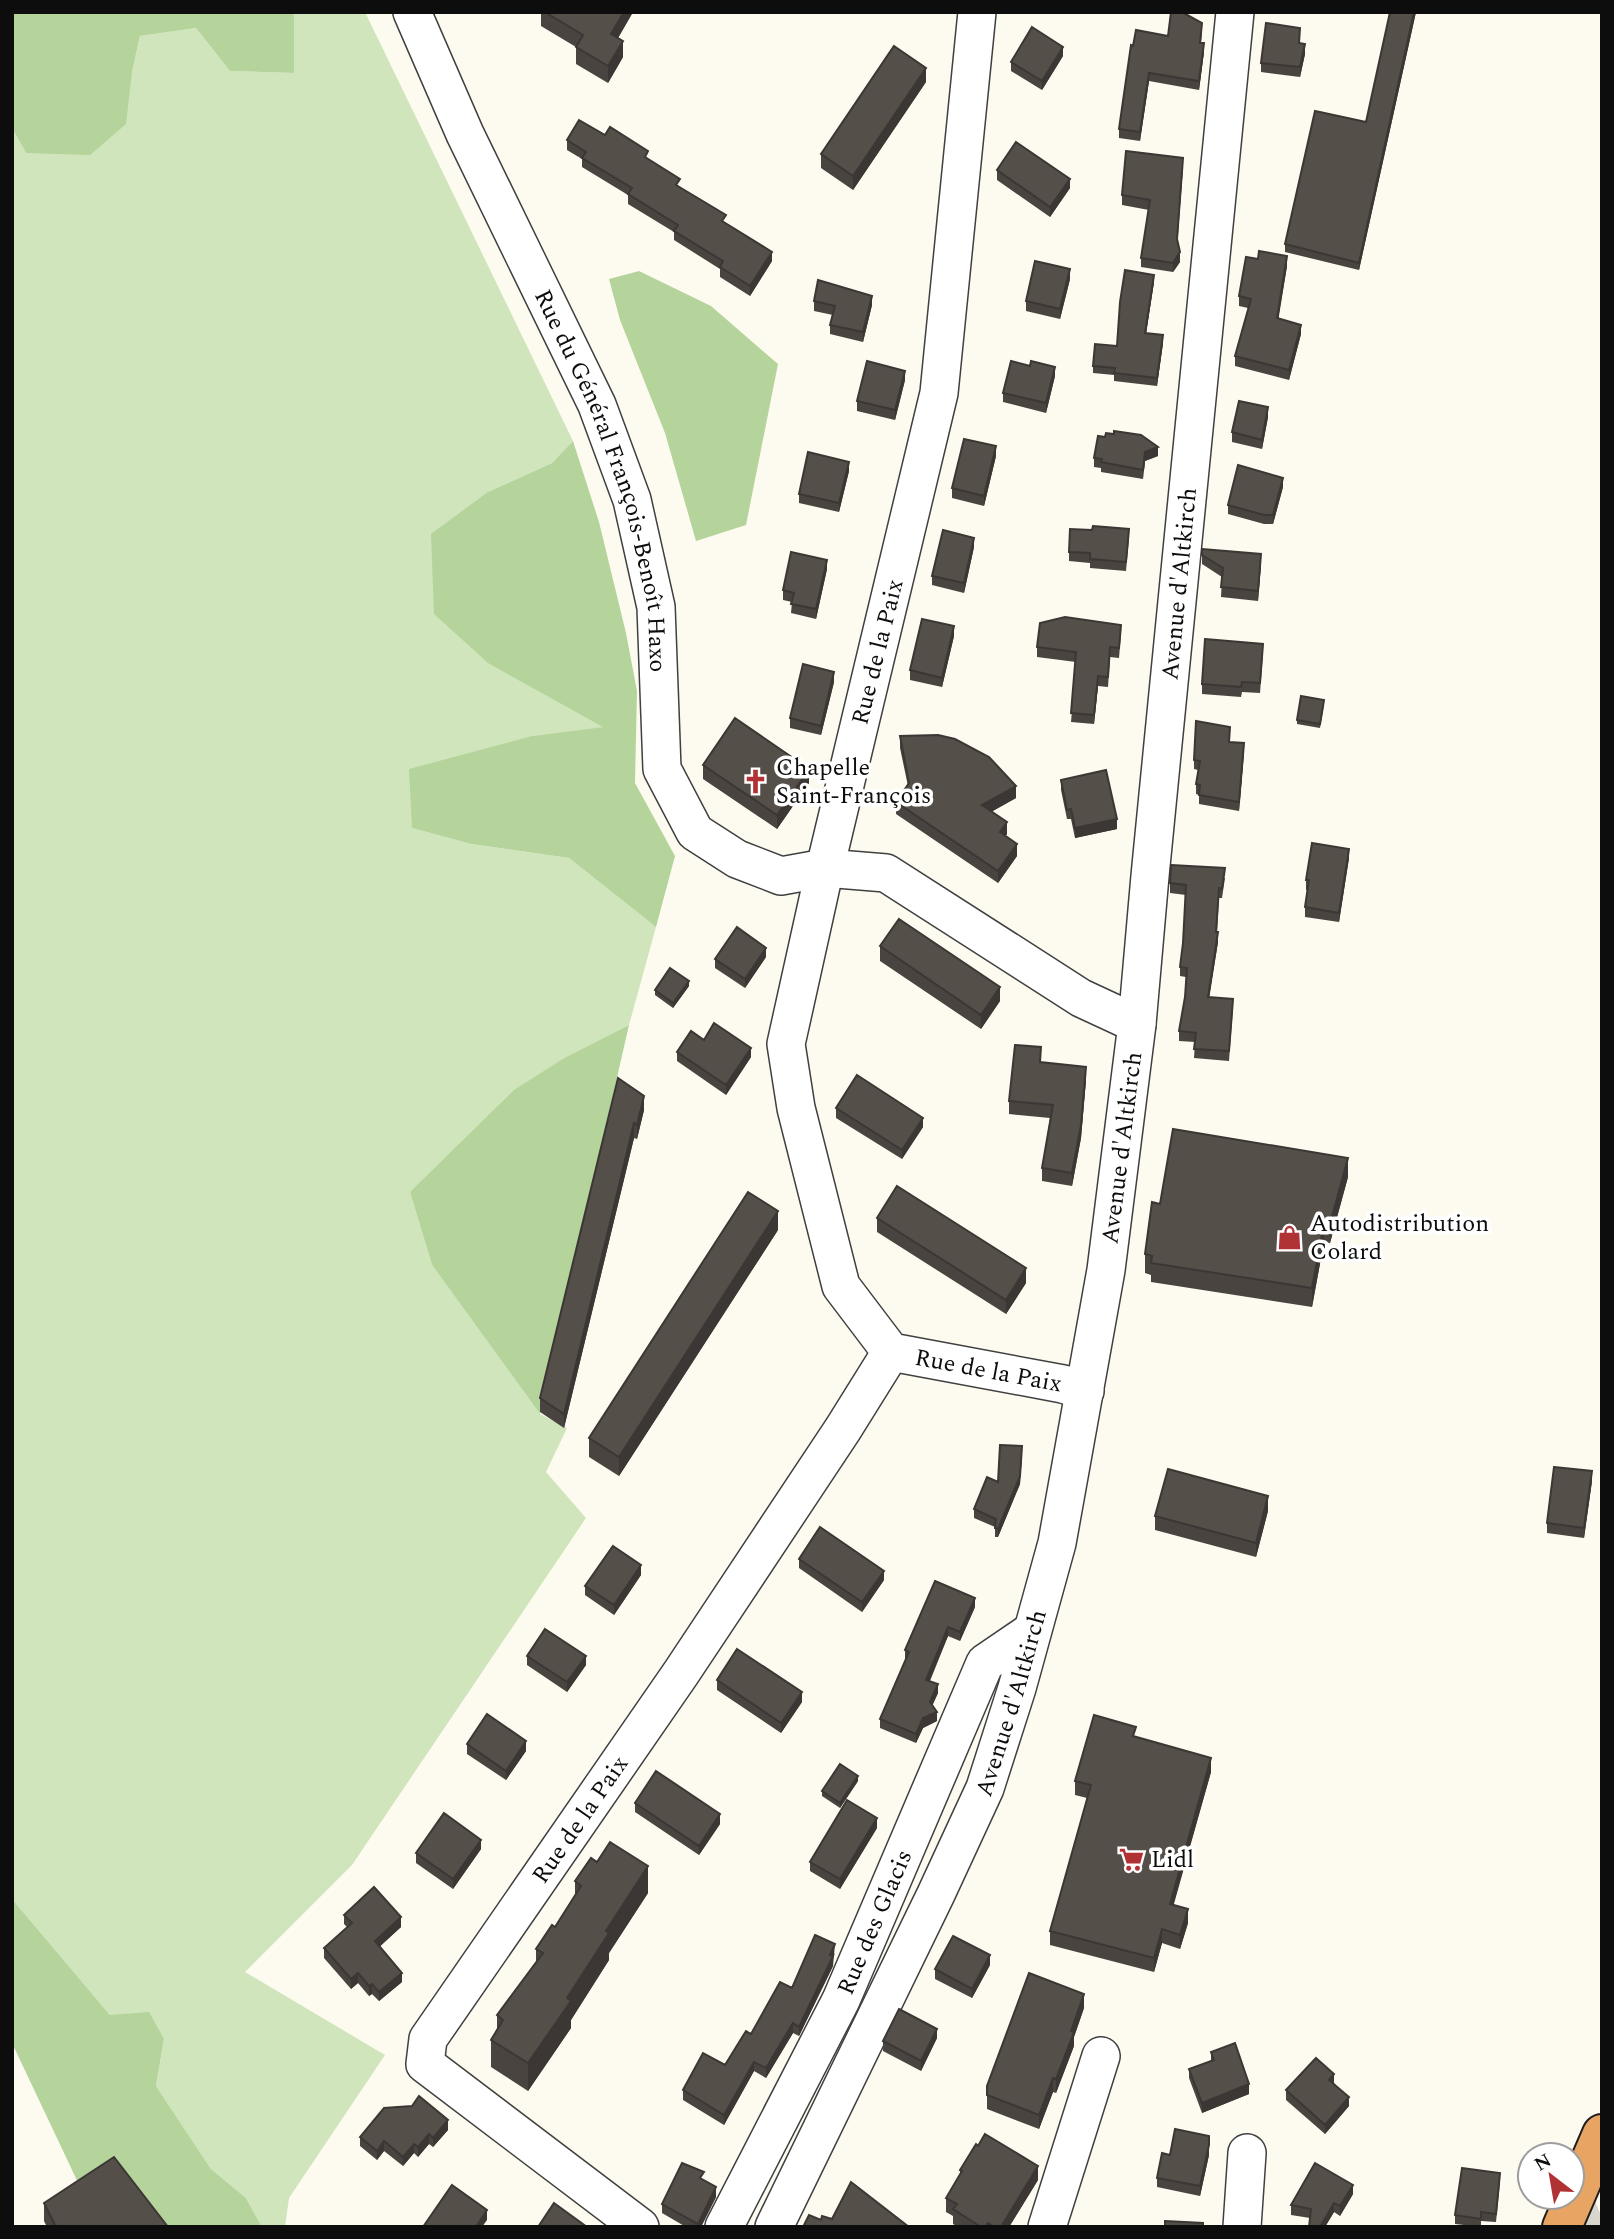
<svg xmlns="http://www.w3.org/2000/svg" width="1614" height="2239" font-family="Spectral,serif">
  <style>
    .green { fill: #d0e5bb }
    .forest { fill: #b4d49c }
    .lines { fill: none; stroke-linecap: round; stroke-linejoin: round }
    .minor-tunnel { stroke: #d9d7cd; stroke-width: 37; stroke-dasharray: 37 18; stroke-linecap: butt }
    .minor-casing { stroke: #404040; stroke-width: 40 }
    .highway-casing { stroke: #1e1e1e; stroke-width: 42 }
    .minor { stroke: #fff; stroke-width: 37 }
    .highway { stroke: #e7a463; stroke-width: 38 }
    .wall { fill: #494440 }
    .shaded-wall { fill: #3c3734 }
    .building { fill: #554f4a; stroke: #3c3734; stroke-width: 2 }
    .labels { text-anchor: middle; stroke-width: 7; stroke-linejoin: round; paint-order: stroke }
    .street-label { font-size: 24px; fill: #0d0d0d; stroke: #fff }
    .poi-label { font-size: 24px; fill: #0d0d0d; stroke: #fff; text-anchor: start }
  </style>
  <rect width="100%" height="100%" fill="#fdfbef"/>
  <path class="green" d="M292,12H365L573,441L552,463L488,492L554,698L605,727L532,736L412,828L471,844L569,858L656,927L629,1025L566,1057L410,1192L432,1265L540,1414L567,1428L546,1472L586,1518L352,1865L245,1972L385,2055L289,2198L285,2227H262L246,2198L211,2169L156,2086L164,2040L110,2015L12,1899V128L26,153L132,72L140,36L196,28L230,71L294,73V15Z"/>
  <path class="forest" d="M12,12H292L294,15V73L230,71L196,28L140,36L132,72L126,124L90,155L26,153L12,128Z
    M639,271L711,306L778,364L746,525L696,541L665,433L620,320L609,279Z
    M573,441L599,522L626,633L637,691L635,783L675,856L656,927L569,858L471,844L412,828L409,769L532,736L603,727L488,663L434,614L431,534L488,492L552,463Z
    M629,1025L540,1414L432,1265L410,1192L514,1090L566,1057Z
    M12,1899L110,2015L149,2012L164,2039L156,2086L211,2169L246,2198L262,2227H99L12,2043Z"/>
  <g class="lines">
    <path class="minor-tunnel" d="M1580,2227L1602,2218"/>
    <defs>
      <g id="minor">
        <path id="s1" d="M412,12L465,134L597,405L632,500L656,607L662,769L695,832L737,859L781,876L825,868L886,873L1081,998L1137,1024"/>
        <path id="s2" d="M977,12L939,393L825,868L786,1044L796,1108L841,1286L891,1352L1063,1384L1085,1391"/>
        <path id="s3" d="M640,2227L425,2064L428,2039L681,1673L843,1429L891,1352"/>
        <path id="s4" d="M724,2227L841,2000L985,1663L1032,1631"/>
        <path id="s5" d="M774,2227L936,1894L985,1788L1017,1688L1057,1543L1106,1270L1137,1024L1150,876L1235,12"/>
        <path d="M1047,2227L1101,2056"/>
        <path d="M1242,2227L1247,2153"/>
      </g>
      <path id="highway" d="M1562,2227L1602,2134"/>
    </defs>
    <use href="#minor" class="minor-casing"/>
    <use href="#highway" class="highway-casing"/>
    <use href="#minor" class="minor"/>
    <use href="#highway" class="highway"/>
  </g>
  <path class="wall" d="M541,12H633L618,38L623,57L608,83L576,64V47L541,26Z
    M1390,12H1416L1359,270L1285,252V244L1366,122Z
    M1202,32L1201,43L1204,52L1199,90L1149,81L1140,141L1119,138V129L1133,46L1168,36Z
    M1300,37V43L1305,54L1300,77L1261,72V63Z
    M1063,56L1042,90L1011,71V62Z
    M926,82L853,190L821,168V154Z
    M605,135L648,159L680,187L772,261L750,296L720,277V269L674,240V232L628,204V195L582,167V159L567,150V140Z
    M1183,167L1177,241L1180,262L1173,272L1141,267V258L1149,210L1122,205V195Z
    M997,170L1070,188L1050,217L997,180Z
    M1287,266L1278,319L1301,334L1289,380L1235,366V356L1248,308L1239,306V296Z
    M1070,279L1060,319L1026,311V301Z
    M1154,282L1146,333L1163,343L1157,386L1114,381V375L1093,373V366L1117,346Z
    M814,301L872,305L863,342L830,334V325L833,315L814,311Z
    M1030,366L1055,376L1046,413L1003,402V393Z
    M905,380L895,420L857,411V401Z
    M1268,417L1262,449L1232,442V432Z
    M996,456L984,506L952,498V488Z
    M1158,456L1145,461L1143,479L1101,472V468L1094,467V458Z
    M849,471L839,512L799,503V494Z
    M1283,487L1273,524H1264L1228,514V505Z
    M1129,538L1126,571L1090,568V563L1069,561V552Z
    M974,547L964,593L932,585V576Z
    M1202,555L1261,564L1258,601L1221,597L1222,577L1202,564Z
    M827,569L816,619L791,613L792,602L783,600V590Z
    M1121,634L1119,658L1110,657L1108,687L1098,686L1094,724L1071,722L1076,662L1037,657V647Z
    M954,636L942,687L910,680V670Z
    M1263,653L1260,693L1242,692L1241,697L1202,694V684Z
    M834,682L821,735L790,728V718Z
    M1324,705L1320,728L1297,724V720Z
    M900,736L1016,798L991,812L1007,834L1005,836L1017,856L998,883L896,814V802L908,786L900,748Z
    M1230,742L1244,752L1239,811L1199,804V795L1196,794V784L1198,770L1194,769V760Z
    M703,765L809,783L777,829L703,779Z
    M1061,780L1117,829L1075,838L1071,819H1067L1061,790Z
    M1349,858L1339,922L1305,917V907L1308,890H1306V880Z
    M1225,878L1222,898H1219L1217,932L1218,942L1209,997L1233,1008L1229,1061L1194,1058L1195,1042L1179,1041V1031L1185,997L1186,977L1180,976V967L1183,943L1186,895L1170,893V883Z
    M880,946L1000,1001L981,1029L880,961Z
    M766,957L745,988L715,968V959Z
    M689,986L673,1008L655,995V990Z
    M704,1040L751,1057L726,1095L677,1061V1052Z
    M1041,1062L1086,1080L1081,1138L1072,1186L1042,1181V1168L1050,1118L1009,1114V1101Z
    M618,1078L644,1110L637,1139L634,1138L564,1428L540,1412V1398Z
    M836,1108L923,1127L902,1159L836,1118Z
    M1348,1177L1330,1243L1324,1242L1312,1307L1151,1282V1275L1145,1273V1254L1160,1204Z
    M877,1218L1026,1283L1006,1314L877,1232Z
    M778,1230L619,1476L589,1457V1438Z
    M1022,1455L1020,1484L998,1537H995V1527L974,1518V1509Z
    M1592,1481L1584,1538L1547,1533V1523Z
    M1268,1511L1256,1557L1155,1530V1516Z
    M799,1559L884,1580L862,1612L799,1568Z
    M641,1575L614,1615L585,1595V1586Z
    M975,1607L960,1641L948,1636L930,1681L938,1693L932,1705L937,1721L923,1728L916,1743L880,1728V1719L906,1660L905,1659V1650Z
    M527,1656L586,1665L567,1692L527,1665Z
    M717,1680L802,1702L781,1733L717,1690Z
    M1136,1737L1211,1772L1173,1905L1188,1923L1180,1949L1162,1943L1154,1972L1050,1945V1931L1087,1798L1075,1795V1781Z
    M467,1744L526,1751L506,1780L467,1754Z
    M858,1781L840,1808L822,1796V1791Z
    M635,1803L720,1824L699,1855L635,1812Z
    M877,1828L840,1889L810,1871V1862Z
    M481,1849L453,1889L416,1863V1853Z
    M575,1881L648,1893L609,1953V1960L571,2020V2028L528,2091L491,2067V2040L497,2029V2015L536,1963V1949L555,1927L575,1896Z
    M344,1915L401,1927L379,1947L402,1982L379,2001L372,1994L369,1996L358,1983L351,1989L324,1958V1948L347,1927L344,1924Z
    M835,1953L833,1958V1966L799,2036L793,2033L766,2078L754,2071L724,2125L683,2100V2090L725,2065L751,2034L792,1988Z
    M990,1965L972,1998L935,1979V1969Z
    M1084,2008L1074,2037V2046L1056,2093L1053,2092L1039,2129L987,2109V2086Z
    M937,2038L921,2071L883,2051V2041Z
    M1211,2052L1249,2094L1202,2113L1189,2078V2069L1211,2061Z
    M1334,2083L1349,2106L1325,2134L1286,2100V2090Z
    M448,2130L433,2147L429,2144L418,2157L414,2153L403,2166L384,2151L377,2160L360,2146V2137Z
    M1170,2155H1209L1200,2196L1157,2187V2178Z
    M960,2170L1038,2180L1009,2227H958L953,2224V2216L946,2212V2198L960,2175Z
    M704,2181L716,2197L701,2227H686L662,2213V2204Z
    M1500,2182L1496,2222L1481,2221V2227L1455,2224V2215Z
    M1353,2194L1340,2216L1334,2212L1325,2227H1309L1310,2218L1291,2215V2205Z
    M44,2203L168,2227H47L44,2221Z"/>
  <path class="shaded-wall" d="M624,12H633L611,50V34Z
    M1414,12H1416L1359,270V263Z
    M623,41V57L608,83V66Z
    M1204,43V52L1199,90V81Z
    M1305,44V54L1300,77V67Z
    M1063,47V56L1042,90V81Z
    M926,68V82L853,190V176Z
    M1149,73V81L1140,141V132Z
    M1183,158V167L1177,249V239Z
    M1070,179V188L1050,217V207Z
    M772,252V261L750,296V286Z
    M1180,252V262L1173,272V263Z
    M1287,256V266L1277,328V318Z
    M1070,269V279L1060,319V309Z
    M1154,275V282L1145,341V333Z
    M872,296V305L863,342V332Z
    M1301,325V334L1289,380V370Z
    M1163,335V343L1157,386V378Z
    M1055,367V376L1046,413V403Z
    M905,371V380L895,420V410Z
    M1268,407V417L1262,449V440Z
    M996,446V456L984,506V496Z
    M1158,447V456L1145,461L1143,479L1145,452Z
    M849,462V471L839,512V503Z
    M1283,478V487L1273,524V515Z
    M974,538V547L964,593V583Z
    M1261,554V564L1258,601V591Z
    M827,560V569L816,619V609Z
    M954,626V636L942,687V678Z
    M834,672V682L821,735V726Z
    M1098,676V686L1094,724V715Z
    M1244,743V752L1239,811V802Z
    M809,769V783L777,829V815Z
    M1016,786V798L982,817V805Z
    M1117,819V829L1075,838V828Z
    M1007,822V834L1000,844V832Z
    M1017,844V856L998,883V871Z
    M1349,849V858L1339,922V913Z
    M1218,932V942L1208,1006V997Z
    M766,948V957L745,988V979Z
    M689,981V986L673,1008V1003Z
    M1000,987V1001L981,1029V1015Z
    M751,1048V1057L726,1095V1085Z
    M1086,1067V1080L1081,1138L1072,1186V1173Z
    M644,1096V1110L637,1139V1125Z
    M923,1118V1127L902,1159V1150Z
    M634,1123V1138L564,1428V1414Z
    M1348,1158V1177L1330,1243V1224Z
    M778,1211V1230L619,1476V1457Z
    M1324,1223V1242L1312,1307V1288Z
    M1026,1268V1283L1006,1314V1300Z
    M1022,1455L1020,1484L998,1537V1529Z
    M1592,1471V1481L1584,1538V1528Z
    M1268,1496V1511L1256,1557V1543Z
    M641,1565V1575L614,1615V1605Z
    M884,1571V1580L862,1612V1602Z
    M975,1598V1607L960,1641V1632Z
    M948,1627V1636L926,1689V1680Z
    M586,1656V1665L567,1692V1682Z
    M938,1684V1693L930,1711V1702Z
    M802,1692V1702L781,1733V1723Z
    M937,1712V1721L923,1728L916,1743V1734L923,1718Z
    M526,1741V1751L506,1780V1771Z
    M1211,1758V1772L1170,1918V1904Z
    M858,1776V1781L840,1808V1803Z
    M720,1814V1824L699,1855V1846Z
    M877,1818V1828L840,1889V1879Z
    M481,1840V1849L453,1889V1879Z
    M648,1866V1893L609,1953V1960L571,2020V2028L528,2091V2063L567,1998L606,1931Z
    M1188,1909V1923L1180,1949V1935Z
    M401,1917V1927L375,1951V1941Z
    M1162,1929V1943L1154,1972V1958Z
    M835,1944L833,1966L799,2036V2027Z
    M990,1955V1965L972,1998V1989Z
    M358,1973V1983L351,1989V1979Z
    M402,1973V1982L379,2001V1992Z
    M372,1984V1994L369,1996V1986Z
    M1084,1994V2008L1074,2037V2046L1056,2093V2079L1071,2031Z
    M793,2023V2033L766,2078V2068Z
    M937,2029V2038L921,2071V2061Z
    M754,2062V2071L724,2125V2115Z
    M1334,2074V2083L1329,2090V2080Z
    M1053,2078V2092L1039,2129V2115Z
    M1249,2084V2094L1202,2113V2103Z
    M1349,2097V2106L1325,2134V2125Z
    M448,2120V2130L433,2147V2138Z
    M429,2134V2144L418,2157V2147Z
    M384,2141V2151L377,2160V2151Z
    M414,2144V2153L403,2166V2157Z
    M1209,2145V2155L1200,2196V2186Z
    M1038,2166V2180L1009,2227H1001Z
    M1353,2185V2194L1340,2216V2206Z
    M716,2187V2197L701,2227H698V2224Z
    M1334,2203V2212L1325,2227H1320Z
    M487,2210V2220L482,2227H476Z"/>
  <path class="building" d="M545,12H624L611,34L623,41L608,66L576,47L583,35Z
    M1171,12H1182L1202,23L1200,43H1204L1199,81L1149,73L1140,132L1119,129L1131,45L1133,46L1136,30L1168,36Z
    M1390,12H1414L1359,263L1285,244L1315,111L1366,122Z
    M1266,23L1300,28L1299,43L1305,44L1300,67L1261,63Z
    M1032,27L1063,47L1042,81L1011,62Z
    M894,46L926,68L853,176L821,154Z
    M579,120L605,135L610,127L648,151L645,157L680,179L676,185L726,215L722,221L772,252L750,286L720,267L723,261L674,231L678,225L628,194L632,188L582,158L586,152L567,140Z
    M1016,142L1070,179L1050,207L997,170Z
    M1126,151L1183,158L1177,239L1180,252L1173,263L1141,258L1150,200L1122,195Z
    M1259,251L1287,256L1277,318L1301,325L1289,370L1235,356L1251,299L1239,296L1246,257L1258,259Z
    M1035,261L1070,269L1060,309L1026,301Z
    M1125,270L1154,275L1145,333L1163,335L1157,378L1114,373L1115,368L1093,366L1095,344L1117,346L1120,302Z
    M818,280L872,296L863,332L830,325L835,306L814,301Z
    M867,361L905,371L895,410L857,401Z
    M1011,361L1030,366L1031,361L1055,367L1046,403L1003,393Z
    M1239,401L1268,407L1262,440L1232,432Z
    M1114,431L1141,435L1158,447L1145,452L1143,470L1101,462L1102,459L1094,458L1098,436L1105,437L1106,433L1114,434Z
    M964,439L996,446L984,496L952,488Z
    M808,452L849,462L839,503L799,494Z
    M1238,465L1283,478L1273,515H1264L1228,505Z
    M1093,526L1129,529L1126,562L1090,559V553L1069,552L1070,529L1092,530Z
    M943,530L974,538L964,583L932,576Z
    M1202,549L1261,554L1258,591L1221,587L1223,568L1202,555Z
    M791,552L827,560L816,609L791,604L794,593L783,590Z
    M1065,617L1121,625L1119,648L1110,647L1108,677L1098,676L1094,715L1071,713L1076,652L1037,647L1040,623Z
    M922,619L954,626L942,678L910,670Z
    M1205,639L1263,644L1260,683L1242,682L1241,687L1202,684Z
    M803,664L834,672L821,726L790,718Z
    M1301,696L1324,700L1320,724L1297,720Z
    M735,718L809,769L777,815L703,765Z
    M1196,721L1230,727L1229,742L1244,743L1239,802L1199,795L1200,785L1196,784L1200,761L1194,760Z
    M938,735L955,739L989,757L1016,786L982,805L1007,822L1000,832L1017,844L998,871L896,802L909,783L900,736Z
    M1106,770L1117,819L1075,828L1071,809L1067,810L1061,780Z
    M1312,843L1349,849L1339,913L1305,907L1309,880H1306Z
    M1171,865L1225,868L1222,889L1219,888L1216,932H1218L1208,997L1233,999L1229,1051L1194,1049L1196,1033L1179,1031L1185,997L1187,968L1180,967L1183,943L1186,885L1170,883Z
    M899,919L1000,987L981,1015L880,946Z
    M737,927L766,948L745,979L715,959Z
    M670,968L689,981L673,1003L655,990Z
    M714,1023L751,1048L726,1085L677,1052L691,1031L704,1040Z
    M1015,1045L1041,1047L1040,1062L1086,1067L1081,1125L1072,1173L1042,1168L1053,1105L1009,1101Z
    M857,1075L923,1118L902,1150L836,1108Z
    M618,1078L644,1096L637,1125L634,1123L564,1414L540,1398Z
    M1173,1129L1348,1158L1330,1224L1324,1223L1312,1288L1151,1263L1152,1256L1145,1254L1152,1202L1160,1204Z
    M897,1186L1026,1268L1006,1300L877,1218Z
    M748,1192L778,1211L619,1457L589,1438Z
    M1000,1445L1022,1446L1020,1476L998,1529L995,1528L996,1519L974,1509L987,1477L998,1482Z
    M1554,1467L1592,1471L1584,1528L1547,1523Z
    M1168,1469L1268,1496L1256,1543L1155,1516Z
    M820,1527L884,1571L862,1602L799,1559Z
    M613,1546L641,1565L614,1605L585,1586Z
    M935,1581L975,1598L960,1632L948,1627L926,1680L938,1684L930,1702L937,1712L923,1718L916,1734L880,1719L909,1652L905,1650Z
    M545,1629L586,1656L567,1682L527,1656Z
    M737,1649L802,1692L781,1723L717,1680Z
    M487,1714L526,1741L506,1771L467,1744Z
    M1094,1715L1136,1727L1133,1736L1211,1758L1170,1904L1188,1909L1180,1935L1162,1929L1154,1958L1050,1931L1091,1785L1075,1781Z
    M840,1764L858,1776L840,1803L822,1791Z
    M656,1771L720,1814L699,1846L635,1803Z
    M847,1800L877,1818L840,1879L810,1862Z
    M444,1813L481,1840L453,1879L416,1853Z
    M610,1842L648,1866L606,1931L609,1933L567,1998L571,2001L528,2063L491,2040L503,2020L497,2015L543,1953L536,1949L552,1925L555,1927L581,1886L575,1881L591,1858L597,1862Z
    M374,1887L401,1917L375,1941L402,1973L379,1992L372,1984L369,1986L358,1973L351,1979L324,1948L352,1923L344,1915Z
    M815,1935L835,1944L830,1955L833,1956L799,2027L793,2023L766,2068L754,2062L724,2115L683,2090L703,2053L725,2065L746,2031L751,2034L780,1982L792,1988Z
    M953,1936L990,1955L972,1989L935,1969Z
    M1029,1973L1084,1994L1071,2031L1074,2032L1056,2079L1053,2078L1039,2115L987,2095V2086Z
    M899,2009L937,2029L921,2061L883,2041Z
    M1235,2043L1249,2084L1202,2103L1189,2069L1214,2060L1211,2052Z
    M1316,2058L1334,2074L1329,2080L1349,2097L1325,2125L1286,2090Z
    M419,2096L448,2120L433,2138L429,2134L418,2147L414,2144L403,2157L384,2141L377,2151L360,2137L384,2108L412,2106Z
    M1175,2129L1209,2136V2145L1200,2186L1157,2178L1162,2153L1170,2155Z
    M985,2134L1038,2166L1001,2227H994L988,2223L986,2227H981L953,2209L957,2204L946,2198L962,2171L960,2170L976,2144L978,2146Z
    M114,2157L168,2227H56L44,2203Z
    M682,2163L704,2172L700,2178L716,2187L698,2224L662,2204Z
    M1315,2163L1353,2185L1340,2206L1334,2203L1320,2227H1309L1311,2209L1291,2205Z
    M1462,2168L1500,2173L1496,2214L1481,2212V2219L1455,2215Z
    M851,2182L909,2227H803L809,2215L821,2220L822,2216L832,2219Z
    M452,2185L487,2210L476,2227H423Z
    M554,2203L587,2227H538Z
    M1165,2221L1203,2223V2227H1165Z"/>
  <defs>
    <symbol id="church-bare" viewBox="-9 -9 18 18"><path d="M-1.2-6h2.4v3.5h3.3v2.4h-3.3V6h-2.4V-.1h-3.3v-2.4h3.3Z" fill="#b13234" stroke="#fff" stroke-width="2.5" paint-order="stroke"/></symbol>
    <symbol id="shop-bare" viewBox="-9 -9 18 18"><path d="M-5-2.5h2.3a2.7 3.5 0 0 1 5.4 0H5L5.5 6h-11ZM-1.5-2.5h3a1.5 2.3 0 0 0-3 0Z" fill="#b13234" stroke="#fff" stroke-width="2.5" paint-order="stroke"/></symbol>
    <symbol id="supermarket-bare" viewBox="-9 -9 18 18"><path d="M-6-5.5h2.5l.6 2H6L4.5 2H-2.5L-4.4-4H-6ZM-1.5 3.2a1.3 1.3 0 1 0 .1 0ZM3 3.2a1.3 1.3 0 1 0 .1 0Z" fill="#b13234" stroke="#fff" stroke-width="2.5" paint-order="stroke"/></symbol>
  </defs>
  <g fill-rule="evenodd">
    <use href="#church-bare" x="738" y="764" width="35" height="35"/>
    <use href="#shop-bare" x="1272" y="1220" width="35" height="35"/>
    <use href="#supermarket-bare" x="1114" y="1842" width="35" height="35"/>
  </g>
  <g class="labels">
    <g class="street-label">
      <text dy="8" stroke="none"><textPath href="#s1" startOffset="509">Rue du Général François-Benoît Haxo</textPath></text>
      <text dy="8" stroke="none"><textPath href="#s5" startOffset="1710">Avenue d'Altkirch</textPath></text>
      <text transform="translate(877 652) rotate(-76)" y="8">Rue de la Paix</text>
      <text dy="8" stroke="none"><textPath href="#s5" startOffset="1143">Avenue d'Altkirch</textPath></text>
      <text dy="8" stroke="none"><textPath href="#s2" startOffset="1482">Rue de la Paix</textPath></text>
      <text dy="8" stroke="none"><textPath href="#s5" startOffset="576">Avenue d'Altkirch</textPath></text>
      <text dy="8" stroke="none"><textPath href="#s3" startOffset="562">Rue de la Paix</textPath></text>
      <text dy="8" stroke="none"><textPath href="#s4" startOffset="340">Rue des Glacis</textPath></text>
    </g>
    <g class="poi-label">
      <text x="776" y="775">Chapelle<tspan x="776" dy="28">Saint-François</tspan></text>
      <text x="1310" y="1231">Autodistribution<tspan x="1310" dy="28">Colard</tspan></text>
      <text x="1151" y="1867">Lidl</text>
    </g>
  </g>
  <rect width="1614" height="2239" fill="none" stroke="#0d0d0d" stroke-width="28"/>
  <g transform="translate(1551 2176) rotate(329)"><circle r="33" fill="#ffffff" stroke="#9e9e9e" stroke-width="2"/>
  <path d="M0-5L12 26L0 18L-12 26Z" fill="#b13234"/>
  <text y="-10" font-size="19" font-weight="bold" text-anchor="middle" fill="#0d0d0d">N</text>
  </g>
</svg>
